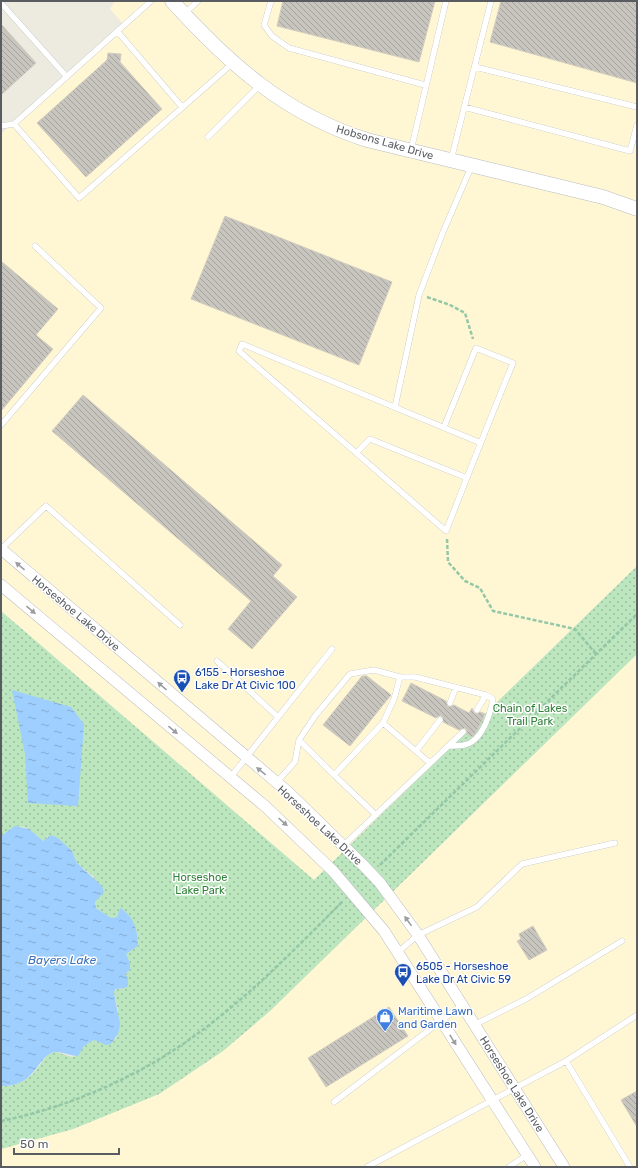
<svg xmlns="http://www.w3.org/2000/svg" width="638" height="1168" font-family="Rubik,sans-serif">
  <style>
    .commercial { fill: #fff7d4 }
    .grass { fill: url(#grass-dots) }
    .water { fill: url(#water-ripples) }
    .building { fill: url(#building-back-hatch); stroke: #d2cdbf }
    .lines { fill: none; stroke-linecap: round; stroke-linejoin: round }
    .service-casing { stroke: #b8bbc0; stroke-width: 6 }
    .minor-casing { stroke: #b8bbc0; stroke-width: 12 }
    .tertiary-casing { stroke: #b8bbc0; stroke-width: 15 }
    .path { stroke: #94c7a6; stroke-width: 2.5; stroke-dasharray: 4 2; stroke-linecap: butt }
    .service { stroke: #fff; stroke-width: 5.5 }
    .minor { stroke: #fff; stroke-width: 11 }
    .tertiary { stroke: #fff; stroke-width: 14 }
    .oneway { fill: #9b9ea1 }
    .labels { text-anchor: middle; stroke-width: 3; stroke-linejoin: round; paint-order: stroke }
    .street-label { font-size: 11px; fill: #595d62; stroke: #fff }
    .transit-label { font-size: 11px; fill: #164399; stroke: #fff; text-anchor: start }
    .park-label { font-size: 11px; fill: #31823a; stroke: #fff }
    .shop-label { font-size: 11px; fill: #366cbe; stroke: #fff; text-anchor: start }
    .water-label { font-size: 12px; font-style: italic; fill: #3c73bc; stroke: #fff }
  </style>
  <defs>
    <pattern id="grass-dots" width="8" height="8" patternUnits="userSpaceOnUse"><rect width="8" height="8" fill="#bce6be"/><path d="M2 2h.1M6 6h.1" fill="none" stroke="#9cbe9e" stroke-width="1.8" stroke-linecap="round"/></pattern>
    <pattern id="water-ripples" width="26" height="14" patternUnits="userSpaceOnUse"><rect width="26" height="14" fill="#9ecfff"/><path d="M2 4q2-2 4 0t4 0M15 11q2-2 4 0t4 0" fill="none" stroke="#84abd2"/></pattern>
    <pattern id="building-back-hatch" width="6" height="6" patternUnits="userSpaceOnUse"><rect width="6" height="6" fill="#c8c5be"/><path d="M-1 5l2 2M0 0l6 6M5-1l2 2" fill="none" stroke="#a5a39e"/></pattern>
  </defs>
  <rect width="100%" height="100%" fill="#edebe0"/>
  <path class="commercial" d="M115,1H637V566L314,880L1,611V134L124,25L110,9Z
    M637,654V1167H1V1149L73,1129L159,1094L223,1051L270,1011Z"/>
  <path class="grass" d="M637,566V654L270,1011L223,1051L159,1094L73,1129L1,1149V1086H10L22,1082L33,1074L48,1054L56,1052L72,1057L76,1056L84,1046L94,1040L111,1044L117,1037L118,1010L114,993L115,989L125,988V974L129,971L126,954L138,946C138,932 132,915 120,908L117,917L111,918L96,908L95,902L99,897L94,877L77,863L72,851L47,836L46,841H43C26,827 22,819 1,836V611L314,880Z"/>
  <path class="water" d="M12,690L71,707L84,724L78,806L28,803L25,754Z
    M15,826L29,829L43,841L51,835L58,838L72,851L77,863L102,886L104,892L95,902L96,908L111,918L117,917L120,908C134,916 138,931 138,946L126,954L130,963V970L125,974L128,978V986L125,988L115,989L114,993L120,1024L118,1034L111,1044L106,1045L94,1040L84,1046L78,1056C71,1056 63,1052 56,1052C38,1052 37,1088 1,1086V836Z"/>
  <path class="building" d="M283,1H435L419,62L277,26Z
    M501,1H637V83L490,42Z
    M1,24L36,63L1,95Z
    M108,53L121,54L120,62L162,109L86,177L37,123L107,60Z
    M225,216L392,282L359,365L191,299Z
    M1,261L58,309L36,335L53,349L1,411Z
    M83,395L282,565L273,576L297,597L252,649L228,629L251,601L52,431Z
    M362,676H367L391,695L350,746L323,725Z
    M411,683L446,701L448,707L454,705L469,713L472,708L475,714L481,712L485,714L477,731L472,737L467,734V731L465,728L459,730L443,722L442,716H439L436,718L402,701Z
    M533,926L547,950L529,960L517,941L521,939L519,934Z
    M389,1007L408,1036L326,1087L308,1058Z
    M637,1091V1127L621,1100Z"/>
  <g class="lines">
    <defs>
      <path id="service" d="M151,1L14,124L79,198L233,63
        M271,1L264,25L272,36L289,48L425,85
        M1,3L67,77
        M184,14L198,1
        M117,31L182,107
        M475,67L637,107
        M464,107L630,151L637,125
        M1,126L14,124
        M208,137L260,85
        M411,150L446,1
        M451,160L491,1
        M395,407L419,295L443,232L472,165
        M1,425L101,308L35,246
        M444,427L476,348L513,363C490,419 468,475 446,531L239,351L242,344L481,443
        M356,453L370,439L467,478
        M1,549L46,506L180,625
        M217,661L278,717
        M450,703L456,687
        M477,710L486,695
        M416,751L440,720
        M430,763L383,723L394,699L400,677H415L486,695L493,699C490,715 482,742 464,745C459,746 453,746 448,746
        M334,775L299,740L315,716L350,674L374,670L400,677
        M230,778L332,649
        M276,783L295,762L299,740
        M376,815L334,775L383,723
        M344,845L463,732
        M398,952L418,935L477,907L522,864L615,843
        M474,1025L526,999L622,941
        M566,1061L630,1167
        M334,1102L462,1005
        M367,1167L566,1061L637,1015
        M509,1167L527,1155"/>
      <path id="minor" d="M1,549L288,792L365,867L380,883L418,935L564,1167
        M1,585L266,807L333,871L384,931L535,1167"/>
      <path id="tertiary" d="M172,1C229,64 285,114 367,140L603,197L637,209"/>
    </defs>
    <use href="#service" class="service-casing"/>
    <use href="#minor" class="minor-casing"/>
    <use href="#tertiary" class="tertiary-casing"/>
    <path class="path" d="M427,297L450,305L465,313L473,339
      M447,539L448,562L465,581L480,588L493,611L575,629L596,654
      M380,865L637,614
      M1,1121C61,1109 126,1082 177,1048C239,1007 291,953 343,901"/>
    <use href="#service" class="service"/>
    <use href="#minor" class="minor"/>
    <use href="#tertiary" class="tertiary"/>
  </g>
  <defs><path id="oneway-solid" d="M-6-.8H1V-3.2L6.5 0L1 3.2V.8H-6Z"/></defs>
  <g class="oneway">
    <use href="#oneway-solid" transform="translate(20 566) rotate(-140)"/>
    <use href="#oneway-solid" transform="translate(31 610) rotate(40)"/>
    <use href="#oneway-solid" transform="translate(162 686) rotate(-139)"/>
    <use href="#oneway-solid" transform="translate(173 730) rotate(40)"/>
    <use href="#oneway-solid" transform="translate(261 771) rotate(-141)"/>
    <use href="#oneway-solid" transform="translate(283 822) rotate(42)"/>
    <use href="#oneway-solid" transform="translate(408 921) rotate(-126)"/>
    <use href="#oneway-solid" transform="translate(453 1040) rotate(58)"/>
  </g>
  <defs>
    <symbol id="bus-pin" viewBox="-11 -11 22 30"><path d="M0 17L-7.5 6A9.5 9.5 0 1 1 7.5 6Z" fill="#1a4fb4" stroke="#fff"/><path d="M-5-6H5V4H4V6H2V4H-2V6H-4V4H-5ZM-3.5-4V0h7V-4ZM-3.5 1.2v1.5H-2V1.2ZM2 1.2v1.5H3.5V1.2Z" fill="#fff"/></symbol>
    <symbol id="shop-pin" viewBox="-11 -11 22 30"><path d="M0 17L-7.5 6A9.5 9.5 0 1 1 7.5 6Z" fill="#3f7fe0" stroke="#fff"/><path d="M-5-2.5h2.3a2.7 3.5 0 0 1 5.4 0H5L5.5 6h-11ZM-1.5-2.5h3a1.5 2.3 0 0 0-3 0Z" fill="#fff"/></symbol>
  </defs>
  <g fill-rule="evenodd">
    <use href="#bus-pin" x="172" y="668" width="20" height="27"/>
    <use href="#bus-pin" x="393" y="962" width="20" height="27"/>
    <use href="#shop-pin" x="375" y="1007" width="20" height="27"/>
  </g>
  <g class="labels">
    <g class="street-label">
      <text transform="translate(385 142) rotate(16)" y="4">Hobsons Lake Drive</text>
      <text transform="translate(76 613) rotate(40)" y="4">Horseshoe Lake Drive</text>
      <text transform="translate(320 825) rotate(43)" y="4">Horseshoe Lake Drive</text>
      <text transform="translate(512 1084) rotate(58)" y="4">Horseshoe Lake Drive</text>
    </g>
    <g class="transit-label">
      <text x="195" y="676">6155 - Horseshoe<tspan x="195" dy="13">Lake Dr At Civic 100</tspan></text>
      <text x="416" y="970">6505 - Horseshoe<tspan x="416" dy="13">Lake Dr At Civic 59</tspan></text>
    </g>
    <g class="park-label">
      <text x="530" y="712">Chain of Lakes<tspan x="530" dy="13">Trail Park</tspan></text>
      <text x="200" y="881">Horseshoe<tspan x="200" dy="13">Lake Park</tspan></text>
    </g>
    <g class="shop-label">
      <text x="398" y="1015">Maritime Lawn<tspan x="398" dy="13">and Garden</tspan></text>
    </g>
    <g class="water-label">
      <text x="62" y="964">Bayers Lake</text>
    </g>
  </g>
  <rect width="638" height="1168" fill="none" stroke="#595d62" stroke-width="4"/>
  <path d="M14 1148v6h105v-6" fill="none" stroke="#595d62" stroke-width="2"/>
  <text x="20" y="1148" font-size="12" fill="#595d62" stroke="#ffffff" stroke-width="3" paint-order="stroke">50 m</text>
</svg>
